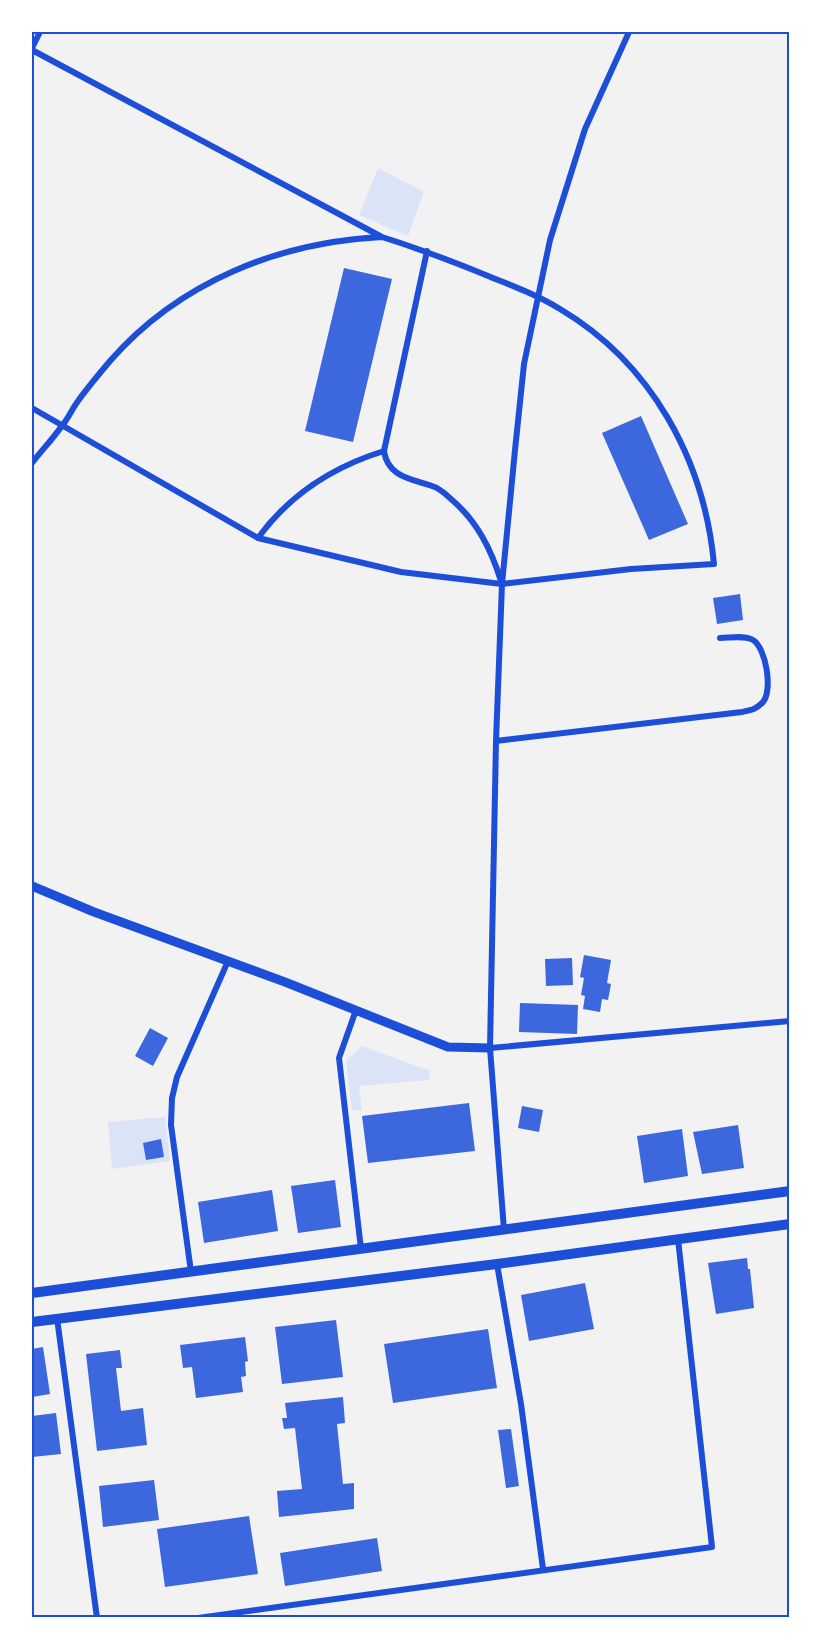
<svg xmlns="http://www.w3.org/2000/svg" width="821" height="1649" font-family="Raleway,sans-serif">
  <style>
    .green { fill: #dbe4f7 }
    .building { fill: #3d67dc }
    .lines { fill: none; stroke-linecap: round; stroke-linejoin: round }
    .minor { stroke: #1d4ed8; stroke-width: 6 }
    .tertiary { stroke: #1d4ed8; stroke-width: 9 }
    .secondary { stroke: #1d4ed8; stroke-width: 10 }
    .neatline { fill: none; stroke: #1d4ed8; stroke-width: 2 }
  </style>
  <rect width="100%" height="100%" fill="#f2f2f2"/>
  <path class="green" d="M378,168L424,192L408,236L359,215Z
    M362,1046L430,1071L429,1080L359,1086L362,1110L352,1111L346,1061Z
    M165,1117L170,1161L112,1169L108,1122Z"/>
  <path class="building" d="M344,268L392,279L353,442L305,431Z
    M641,416L688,524L649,540L602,433Z
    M740,594L743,620L717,624L713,598Z
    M584,955L611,960L607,983L611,984L608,1000L602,999L600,1012L583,1009L585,996L581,995L584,978L580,977Z
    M572,958L573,985L546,986L545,959Z
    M520,1003L578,1005L577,1034L519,1032Z
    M150,1028L168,1038L153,1066L135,1056Z
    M469,1103L475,1151L368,1163L362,1116Z
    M522,1106L543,1110L539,1132L518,1128Z
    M738,1125L744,1168L702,1174L693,1132Z
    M682,1129L688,1176L644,1183L637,1136Z
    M161,1139L164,1157L146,1160L143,1143Z
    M335,1180L341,1227L298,1233L291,1186Z
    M272,1190L278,1231L204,1243L198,1202Z
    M747,1258L748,1269H750L754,1308L716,1314L708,1263Z
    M585,1283L594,1329L529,1341L521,1295Z
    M336,1320L343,1377L282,1384L275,1327Z
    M488,1329L497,1388L393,1403L384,1344Z
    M245,1337L248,1361L245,1362L246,1376L241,1377L243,1392L196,1398L192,1367L183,1368L180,1345Z
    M43,1347L50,1394L32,1397V1349Z
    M120,1350L122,1368H116L121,1411L143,1408L147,1445L97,1451L86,1354Z
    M343,1397L345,1423L337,1424L343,1484L354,1483V1509L279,1517L277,1491L302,1489L295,1428L284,1429L282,1418H287L285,1403Z
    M56,1413L61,1454L32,1457V1416Z
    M511,1429L519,1486L506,1488L498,1430Z
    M154,1480L159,1520L103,1527L99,1486Z
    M249,1516L258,1574L165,1587L157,1529Z
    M377,1538L382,1571L285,1586L280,1553Z"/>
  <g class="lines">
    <path class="minor" d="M32,48L40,32
      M32,50L382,237C420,249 457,263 493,278C516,287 539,296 560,309C651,363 704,459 714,564L631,569L502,584L401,572L258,538L32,408
      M427,251L384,451C388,479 415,479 437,488C442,491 447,495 451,499C477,521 491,549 501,581
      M32,463C41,451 52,440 61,427C68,419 72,409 78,401C88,387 99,374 110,361C179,282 279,242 382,237
      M258,538C290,494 332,467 384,451
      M496,741L742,712C751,710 757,709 763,702C773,690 766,648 753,640C745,635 730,638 720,638
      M356,1010L339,1058L361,1249
      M490,1048L790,1021
      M504,1230L490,1048L496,741L502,584L515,450L524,364L550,240L585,129L629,32
      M497,1264L521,1404L543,1569
      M191,1272L171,1125L172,1098L177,1077L228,961
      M57,1318L97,1618
      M198,1618L712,1547L678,1239"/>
    <path class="tertiary" d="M32,886L94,912L285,982L448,1047L490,1048"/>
    <path class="secondary" d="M32,1293L790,1191
      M32,1322L497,1264L790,1224"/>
  </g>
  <rect width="821" height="1649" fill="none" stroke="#ffffff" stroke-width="66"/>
  <rect x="33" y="33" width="755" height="1583" class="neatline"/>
</svg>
